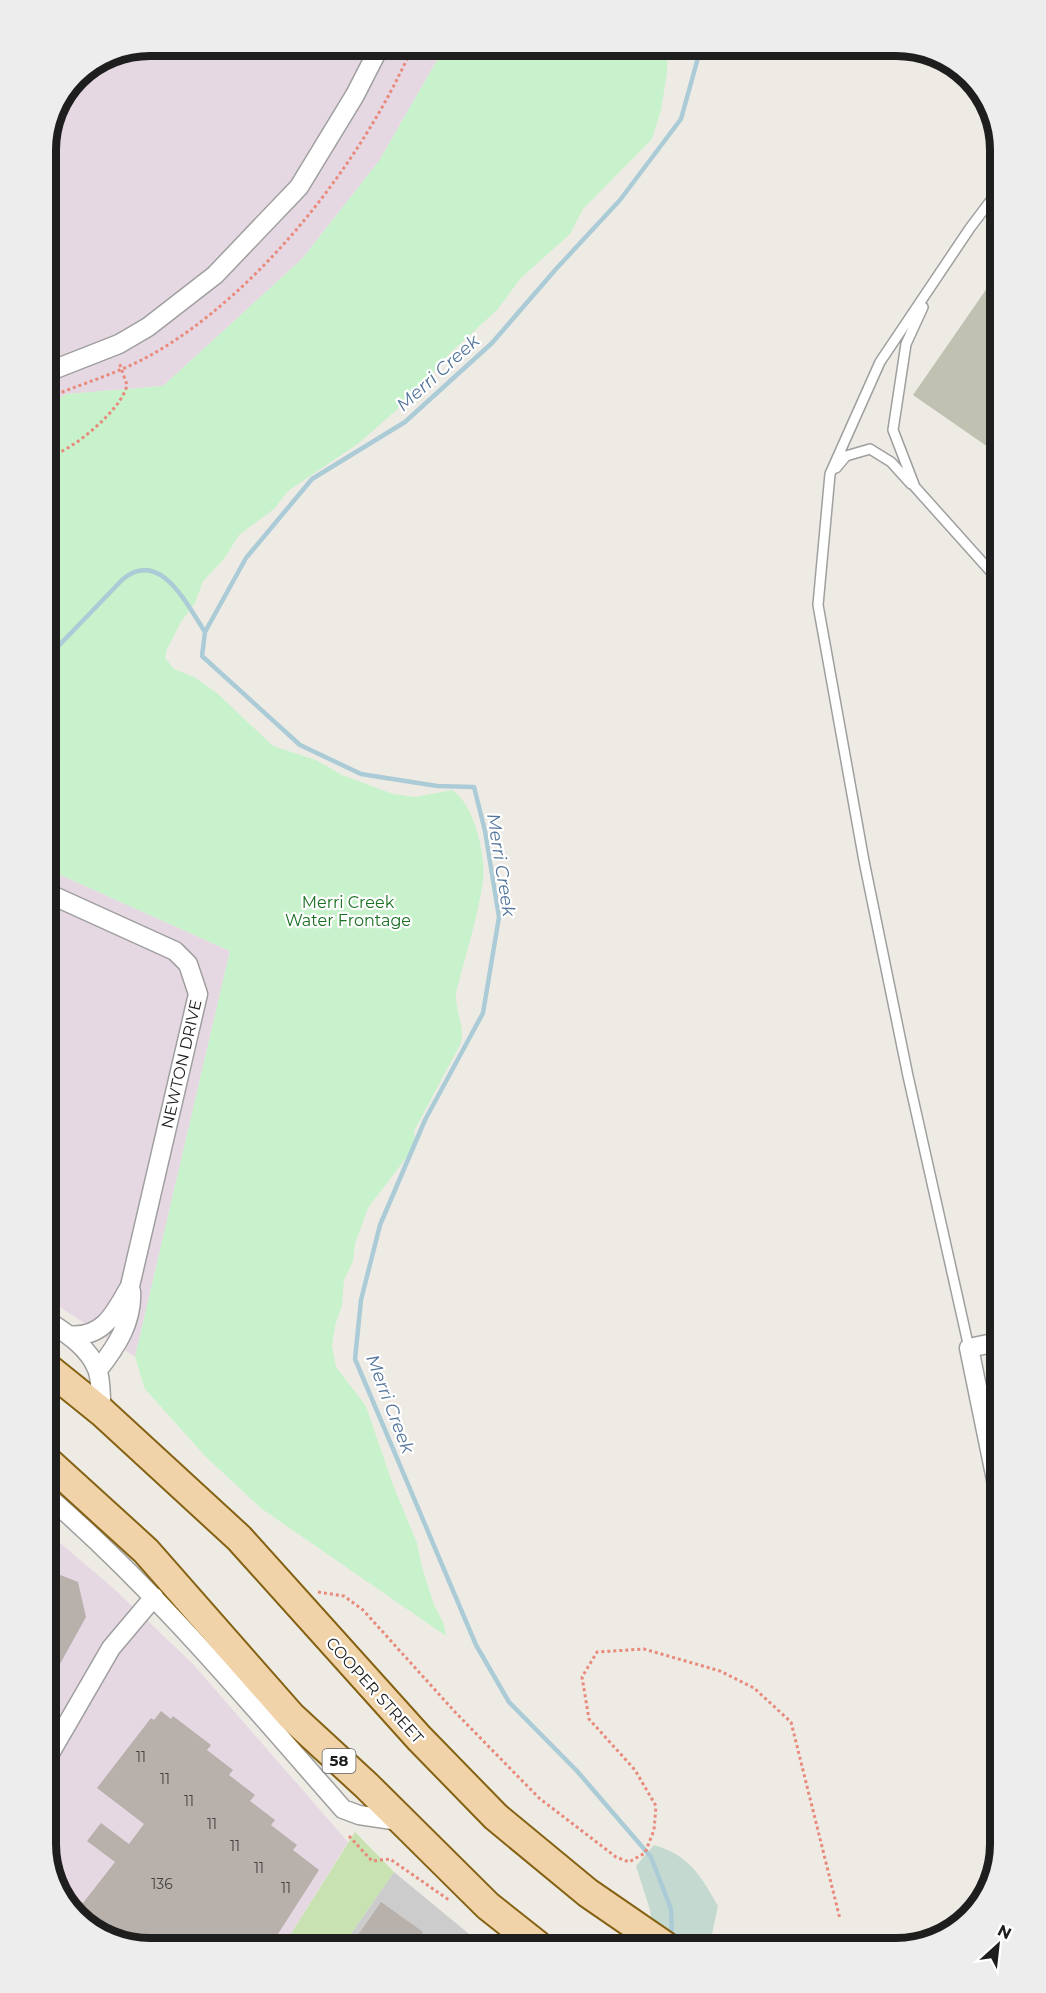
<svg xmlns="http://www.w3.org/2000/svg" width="1046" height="1993" font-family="Montserrat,sans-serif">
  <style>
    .industrial { fill: #e6d8e3 }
    .religious { fill: #ccc }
    .construction { fill: #c1c1b2 }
    .grass { fill: #c8e2b1 }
    .wetland { fill: #c4dad0 }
    .park { fill: #c8f2cc }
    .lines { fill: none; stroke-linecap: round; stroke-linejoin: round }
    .stream { stroke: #abcbd6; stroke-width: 4.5 }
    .building { fill: #b7b0ab }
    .service-casing { stroke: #9f9f9f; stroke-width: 12 }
    .minor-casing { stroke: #9f9f9f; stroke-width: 21 }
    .primary-casing { stroke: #856213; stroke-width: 32 }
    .path { stroke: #e88a7c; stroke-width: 3; stroke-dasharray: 3 3; stroke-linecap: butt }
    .service { stroke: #fff; stroke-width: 9 }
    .minor { stroke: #fff; stroke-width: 18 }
    .primary { stroke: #f0d3a8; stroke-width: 28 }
    .labels { text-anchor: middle; stroke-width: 4.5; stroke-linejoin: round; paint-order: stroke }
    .number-label { font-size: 14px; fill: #444241 }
    .shield { fill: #fff; stroke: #626262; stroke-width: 1.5 }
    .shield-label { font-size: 15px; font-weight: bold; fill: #1e1e1e }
    .park-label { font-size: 16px; fill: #196f22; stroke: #fff }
    .street-label { font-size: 16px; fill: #1e1e1e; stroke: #fff }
    .water-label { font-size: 18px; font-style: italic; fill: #53759b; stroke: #fff }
    .rim { fill: none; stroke: #1e1e1e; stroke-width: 8 }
  </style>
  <rect width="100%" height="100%" fill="#eeebe5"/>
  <path class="industrial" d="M443,50L379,161L302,259L163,386L67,394L45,405V143L76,75L110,53Z
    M45,868L230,951L135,1357L45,1297Z
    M45,1530L112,1587L192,1663L348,1842L282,1948H143L91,1930L53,1884L45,1844Z"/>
  <path class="religious" d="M394,1872L486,1948H341Z"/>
  <path class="construction" d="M1001,268V456L913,395Z"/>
  <path class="grass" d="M355,1832L394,1872L341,1948H282Z"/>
  <path class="wetland" d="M654,1845C689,1855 701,1876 718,1906L709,1948H655L650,1910L636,1866Z"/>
  <path class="park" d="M668,47L667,73L661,110L652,139L583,209L570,234L521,278L497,310L449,354L417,392L359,443L288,491L274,509L239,535L224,559L203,581L195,603L181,622L167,649L165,658L174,669L194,677L217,693L273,746L316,760L342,775L393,794L415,797L452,790C474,803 486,856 483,880C478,918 465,956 456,993C455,1011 465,1025 461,1043L414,1131L415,1144L412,1150L368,1208L355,1244L353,1261L344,1280L342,1305L335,1326L332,1346L336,1367L366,1406L393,1485L417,1543L422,1567L434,1605L444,1624L446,1636L262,1509L205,1456L145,1389L135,1357L230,951L45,868V405L67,394L163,386L302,259L379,161L443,50Z"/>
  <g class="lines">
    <path class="stream" d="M45,660L122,580C160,547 187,605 205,632
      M672,1937L671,1909L651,1857L577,1771L509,1702L476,1645L355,1359L361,1300L380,1225L425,1120L483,1013L499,917L485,831L474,787L437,786L361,774L300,745L202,656L205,632L246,558L312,479L405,422L492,343L556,269L620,200L681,119L701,47"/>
  </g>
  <path class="building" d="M45,1569L78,1582L86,1617L45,1691Z
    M161,1711L171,1719L173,1716L211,1745L207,1750L233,1770L229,1775L255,1795L250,1801L275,1820L271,1825L297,1845L293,1850L319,1870L269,1948H143L91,1930L57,1889L60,1885L83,1903L115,1862L87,1841L101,1823L129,1844L144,1824L97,1788L151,1718L154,1720Z
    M381,1902L423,1932L420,1936L437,1948H349Z"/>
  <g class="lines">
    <defs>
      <path id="service" d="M923,307L906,344L893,430L915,487L1001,583
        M836,468L846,456L870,449L891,462L911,484
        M969,1348L908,1076L864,861L818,605L830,474L880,362L970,228L1001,187"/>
      <path id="minor" d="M45,373L119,344L148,327L215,275L299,187L355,95L378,50
        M45,892L175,951L188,964L198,994L130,1286C115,1313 103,1339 68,1335
        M45,1319C64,1332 88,1346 97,1369C102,1381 100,1399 102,1412
        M988,1344L969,1348L1001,1504
        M98,1370C116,1347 133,1322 131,1291
        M45,1494C155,1589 247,1700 343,1809L359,1815L399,1821
        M45,1762L111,1648L154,1597"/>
      <path id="primary" d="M45,1366L102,1412L239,1538L419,1738L496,1817L588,1893L668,1948
        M45,1459L146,1551L291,1716L367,1786L488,1906L541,1948"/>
    </defs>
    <use href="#service" class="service-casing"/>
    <use href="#minor" class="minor-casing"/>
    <use href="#primary" class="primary-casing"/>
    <path class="path" d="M45,399C80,384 117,374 151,355C259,294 361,163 411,50
      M45,458C70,453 122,410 127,385L119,362
      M318,1592L344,1596L363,1610L455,1712L539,1798L616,1857L629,1862L645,1853L654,1830L656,1806L635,1770L589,1719L582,1677L597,1652L644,1649L720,1671L754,1688L791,1722L840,1919
      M349,1836L372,1861L390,1859L449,1900"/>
    <use href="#service" class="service"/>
    <use href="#minor" class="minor"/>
    <use href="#primary" class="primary"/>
  </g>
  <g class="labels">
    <g class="number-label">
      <text x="141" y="1762">11</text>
      <text x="165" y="1784">11</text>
      <text x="189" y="1806">11</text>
      <text x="212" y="1829">11</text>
      <text x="235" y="1851">11</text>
      <text x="259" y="1873">11</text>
      <text x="162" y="1889">136</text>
      <text x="286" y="1893">11</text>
    </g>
    <rect class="shield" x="322.5" y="1749" width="33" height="24" rx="4.5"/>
    <g class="shield-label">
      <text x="339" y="1766">58</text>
    </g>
    <g class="park-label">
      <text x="348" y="908">Merri Creek<tspan x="348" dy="18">Water Frontage</tspan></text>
    </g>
    <g class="street-label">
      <text transform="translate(181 1064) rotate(-77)" y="6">NEWTON DRIVE</text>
      <text transform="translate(375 1690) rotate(48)" y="6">COOPER STREET</text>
    </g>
    <g class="water-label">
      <text transform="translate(438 373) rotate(-42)" y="6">Merri Creek</text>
      <text transform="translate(501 865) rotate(81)" y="6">Merri Creek</text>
      <text transform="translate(390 1404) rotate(69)" y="6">Merri Creek</text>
    </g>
  </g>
  <path d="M0 0H1046V1993H0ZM150 56H896A94 94 0 0 1 990 150V1844A94 94 0 0 1 896 1938H150A94 94 0 0 1 56 1844V150A94 94 0 0 1 150 56Z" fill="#ededed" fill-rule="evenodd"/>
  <path class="rim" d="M150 56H896A94 94 0 0 1 990 150V1844A94 94 0 0 1 896 1938H150A94 94 0 0 1 56 1844V150A94 94 0 0 1 150 56Z"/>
  <g transform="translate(998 1945) rotate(27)" stroke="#ffffff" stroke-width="4.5" paint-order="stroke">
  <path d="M0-4.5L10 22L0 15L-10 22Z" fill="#1e1e1e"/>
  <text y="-9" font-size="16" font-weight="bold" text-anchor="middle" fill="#1e1e1e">N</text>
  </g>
</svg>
